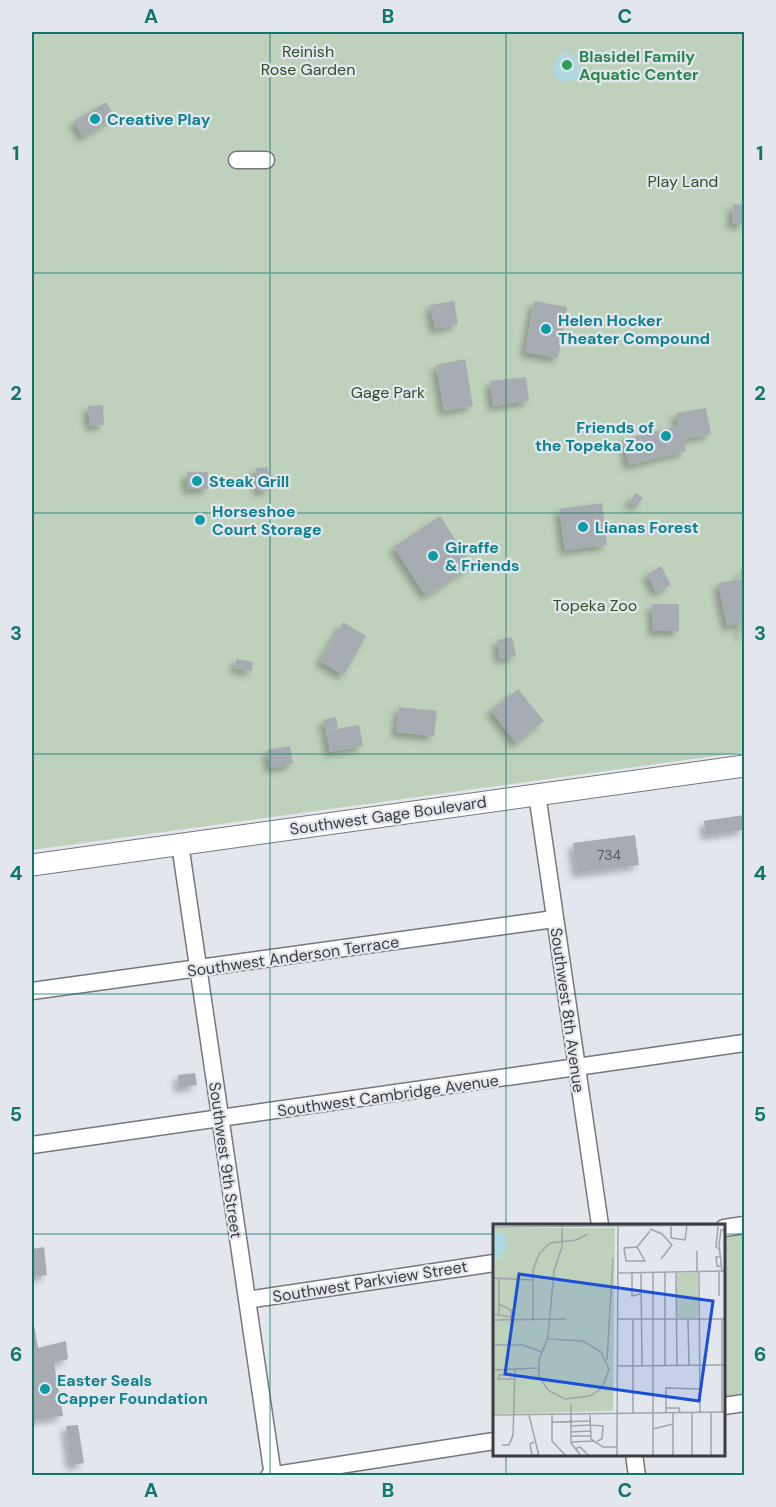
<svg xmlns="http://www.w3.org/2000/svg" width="776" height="1507" font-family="'DM Sans',sans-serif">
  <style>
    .green { fill: #bed2bb }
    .water { fill: #afd8e3 }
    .building { fill: #a7acb2; filter: url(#shadow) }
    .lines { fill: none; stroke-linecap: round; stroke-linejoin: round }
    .minor-casing { stroke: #74787d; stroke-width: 19 }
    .major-casing { stroke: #74787d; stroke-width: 23 }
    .minor { stroke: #fff; stroke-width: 16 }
    .major { stroke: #fff; stroke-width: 21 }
    .grid { fill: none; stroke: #0f766e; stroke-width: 1.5; stroke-opacity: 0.55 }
    .leisure-dot { fill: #2e9e5b; stroke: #e3e7ed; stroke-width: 2 }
    .culture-dot { fill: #0f9aa8; stroke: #e3e7ed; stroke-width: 2 }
    .labels { text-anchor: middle; stroke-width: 4.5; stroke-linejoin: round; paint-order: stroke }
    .number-label { font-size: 14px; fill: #56595c }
    .park-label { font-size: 16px; fill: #2e5028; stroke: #e3e7ed }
    .leisure-label { font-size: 16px; font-weight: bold; fill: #27864d; stroke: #e3e7ed; text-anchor: start }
    .culture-label { font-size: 16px; font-weight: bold; fill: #0d838f; stroke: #e3e7ed; text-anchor: start }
    .street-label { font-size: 16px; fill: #3b3d40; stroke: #e3e7ed }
    .inset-road { fill: none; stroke: #a0a3a8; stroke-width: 1.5 }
    .view { fill: #1d4ed8; fill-opacity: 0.15; stroke: #1d4ed8; stroke-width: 3 }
    .inset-edge { fill: none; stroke: #3b3d40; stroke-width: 3 }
    .neatline { fill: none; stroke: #0f766e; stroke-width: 2 }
    .grid-label { font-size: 20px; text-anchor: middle; font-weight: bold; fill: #0f766e }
  </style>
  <defs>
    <filter id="shadow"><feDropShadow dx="-5" dy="5" stdDeviation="3" flood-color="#0004"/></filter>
  </defs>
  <rect width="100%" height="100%" fill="#e3e7ed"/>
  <path class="green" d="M32,32H744V752L32,850Z
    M744,1231V1396L724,1399V1234Z"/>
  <path class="water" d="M566,52L577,59L581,77L574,80L561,82L554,75C554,63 554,57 566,52Z"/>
  <path class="building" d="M106,102L115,117L83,137L74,121Z
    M733,204L744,205V224H732Z
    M454,301L458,324L435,329L430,305Z
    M534,301L567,307L558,358L525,352Z
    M465,359L473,406L444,411L436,365Z
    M526,377L529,401L493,406L490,381Z
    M103,405L104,425L90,426L88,406Z
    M706,408L711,434L683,439L686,451L629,465L623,439L678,426L676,413Z
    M268,467L270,490L258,491L256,468Z
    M187,472H208V489H187Z
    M636,493L643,498L636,507L629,502Z
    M602,503L607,545L565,550L559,509Z
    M440,516L472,565L426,596L394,547Z
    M661,566L671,585L656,592L647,574Z
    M744,569V636L742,637L740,623L727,626L718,583L742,579L740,570Z
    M652,604H679V631H653Z
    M343,622L366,636L344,675L320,661Z
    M512,637L516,656L500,659L497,640Z
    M236,659L253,662L252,671L235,668Z
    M518,689L544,721L516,743L491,710Z
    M399,707L437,711L434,736L396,732Z
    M336,717L338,728L326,730L323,720Z
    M359,725L363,746L330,752L326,731Z
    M290,746L293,764L270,768L267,750Z
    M744,815V830L706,835L704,821Z
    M635,835L639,865L577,873L573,843Z
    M195,1073L197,1085L179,1088L178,1075Z
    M44,1247L47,1275L33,1277L32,1276V1249Z
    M32,1313L38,1348L66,1341L68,1359L54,1363L63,1416L32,1420Z
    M78,1425L84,1463L71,1465L66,1426Z"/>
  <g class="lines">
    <defs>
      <path id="minor" d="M237,160H266
        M537,794L600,1225
        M180,844L273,1476
        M32,991L554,919
        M32,1145L744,1043
        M724,1228L744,1225
        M247,1300L494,1263
        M724,1406L744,1403
        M634,1454L637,1476
        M269,1476L494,1441"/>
      <path id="major" d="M32,865L744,766"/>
    </defs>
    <use href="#minor" class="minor-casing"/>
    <use href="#major" class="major-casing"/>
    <use href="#minor" class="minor"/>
    <use href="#major" class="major"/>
  </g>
  <path class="grid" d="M270,32V1476M506,32V1225M32,273H744M32,513H744M32,754H744M32,994H744M32,1234H494M724,1234H744M506,1454V1476"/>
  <circle class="leisure-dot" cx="567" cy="65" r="6"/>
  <g class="culture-dot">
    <circle cx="95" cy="119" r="6"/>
    <circle cx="546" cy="329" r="6"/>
    <circle cx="666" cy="436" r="6"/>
    <circle cx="197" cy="481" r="6"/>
    <circle cx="200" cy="520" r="6"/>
    <circle cx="583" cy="527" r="6"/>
    <circle cx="433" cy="556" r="6"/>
    <circle cx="45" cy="1389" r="6"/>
  </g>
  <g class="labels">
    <g class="number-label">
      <text x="609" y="860">734</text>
    </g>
    <g class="park-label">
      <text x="308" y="57">Reinish<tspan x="308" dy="18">Rose Garden</tspan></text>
      <text x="683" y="187">Play Land</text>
      <text x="388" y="398">Gage Park</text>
      <text x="595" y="611">Topeka Zoo</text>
    </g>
    <g class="leisure-label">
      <text x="579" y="62">Blasidel Family<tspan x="579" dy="18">Aquatic Center</tspan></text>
    </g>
    <g class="culture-label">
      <text x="107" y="125">Creative Play</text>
      <text x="558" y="326">Helen Hocker<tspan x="558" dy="18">Theater Compound</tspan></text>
      <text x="654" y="433" text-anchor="end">Friends of<tspan x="654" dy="18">the Topeka Zoo</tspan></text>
      <text x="209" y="487">Steak Grill</text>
      <text x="212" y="517">Horseshoe<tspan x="212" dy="18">Court Storage</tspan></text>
      <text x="595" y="533">Lianas Forest</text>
      <text x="445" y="553">Giraffe<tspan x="445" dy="18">&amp; Friends</tspan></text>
      <text x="57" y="1386">Easter Seals<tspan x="57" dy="18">Capper Foundation</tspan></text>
    </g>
    <g class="street-label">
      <text transform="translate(388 815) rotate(-8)" y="6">Southwest Gage Boulevard</text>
      <text transform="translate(293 956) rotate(-8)" y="6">Southwest Anderson Terrace</text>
      <text transform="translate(568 1010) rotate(82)" y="6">Southwest 8th Avenue</text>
      <text transform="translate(388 1095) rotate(-8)" y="6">Southwest Cambridge Avenue</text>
      <text transform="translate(226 1160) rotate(82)" y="6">Southwest 9th Street</text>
      <text transform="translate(370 1281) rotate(-9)" y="6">Southwest Parkview Street</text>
    </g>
  </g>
  <g transform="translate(493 1224)">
    <rect width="232" height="232" fill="#e3e7ed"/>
    <path d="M0,4H122L120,187L0,190ZM184,49H205V94H184Z" fill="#bed2bb"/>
    <path d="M0,8L12,10L15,24L0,41Z" fill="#afd8e3"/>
    <path class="inset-road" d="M178,2V14L192,16L194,1M225,2L223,23L226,25M0,3L233,1M157,5L169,10L179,21L168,35M144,23L152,37H133L131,24L144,23L157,7M204,27V48M228,32L223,33L224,42H229M226,47V72M229,47L226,21L228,6H233M139,48V72L147,70M148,48L149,142M160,48V232M172,48V142M183,48L184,142M206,48L207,188M125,49L233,47M0,54L39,56M6,54V90M6,80L18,86V96M0,90L18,93M125,95H233M195,95L196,142M229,95V189M0,96L73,95M40,96V46L46,30L57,19L83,16L95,10M55,115L90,117L108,128L116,145L109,164L97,172L72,175L56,167L46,153V136L55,113L61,47L69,23V1M0,121H30L49,128M114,136L120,34M124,142L233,141M0,146L45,144M21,155H5L6,151H22M78,180V219L88,232M173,184H186L187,189M173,188V164L207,165M140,189V95M199,189V232M218,189V232M97,190L98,215L110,223H124M0,191L233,188M36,191L46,232M59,191V217L73,232M59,198L97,197M97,201L110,202L109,215L104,217M78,202L97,201M160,205L180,200M78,208L97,207M78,212H97M41,218L37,220L39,231H45M78,218L101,217M9,221H16L20,211L22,146M82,225L87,223L96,232M124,232L125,0M180,232V189"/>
    <path class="view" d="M26,50L220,77L206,177L12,150Z"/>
    <rect width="232" height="232" class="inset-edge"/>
  </g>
  <rect width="776" height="1507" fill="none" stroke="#e3e7ed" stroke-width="66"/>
  <rect x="33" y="33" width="710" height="1441" class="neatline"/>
  <g class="grid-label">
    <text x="151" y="23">A</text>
    <text x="388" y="23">B</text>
    <text x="625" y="23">C</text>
    <text x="16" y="160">1</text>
    <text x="760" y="160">1</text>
    <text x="16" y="400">2</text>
    <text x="760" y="400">2</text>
    <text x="16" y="640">3</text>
    <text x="760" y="640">3</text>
    <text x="16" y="880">4</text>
    <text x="760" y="880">4</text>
    <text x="16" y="1121">5</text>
    <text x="760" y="1121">5</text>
    <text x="16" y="1361">6</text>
    <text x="760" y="1361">6</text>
    <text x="151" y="1497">A</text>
    <text x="388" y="1497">B</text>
    <text x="625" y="1497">C</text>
  </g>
</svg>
